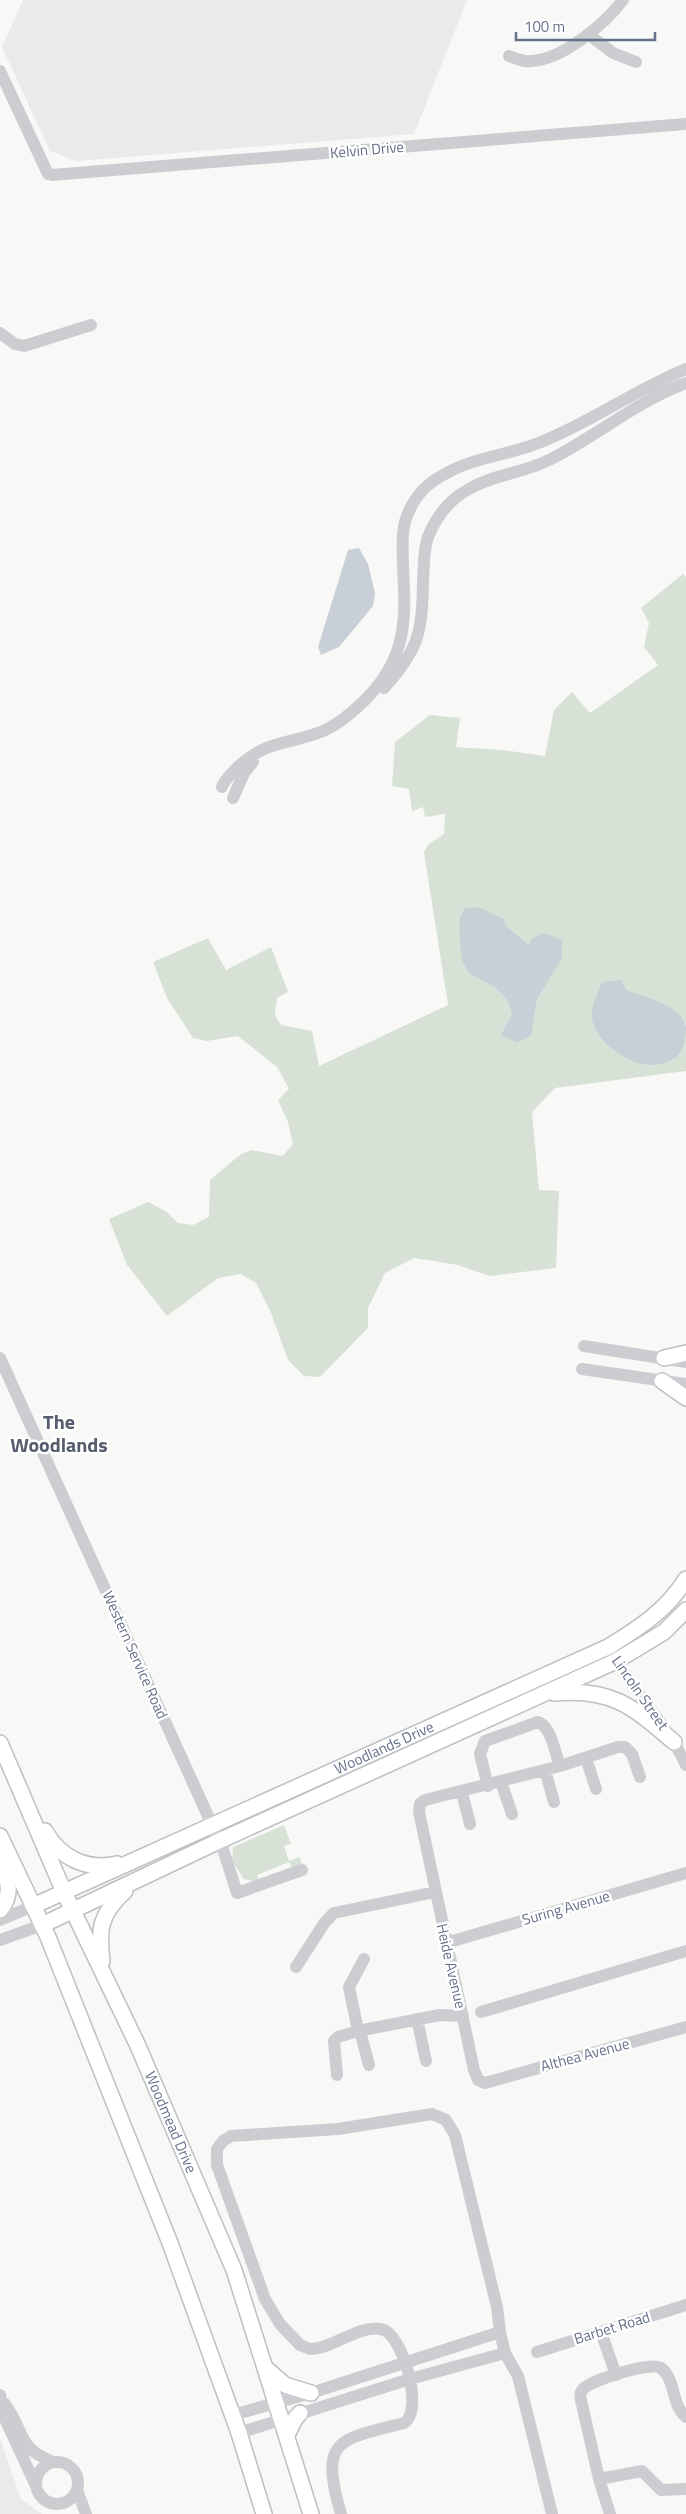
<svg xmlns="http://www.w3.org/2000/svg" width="686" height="2514" font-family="'Titillium Web',sans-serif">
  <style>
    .built { fill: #e9eae9 }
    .green { fill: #d8e1d6 }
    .water { fill: #c8cfd6 }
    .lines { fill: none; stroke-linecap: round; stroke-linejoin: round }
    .major-casing { stroke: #bdbfc4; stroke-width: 18 }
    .minor { stroke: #cbcdd1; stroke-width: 12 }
    .major { stroke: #fff; stroke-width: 15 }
    .labels { text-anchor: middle; stroke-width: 5; stroke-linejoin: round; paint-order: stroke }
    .street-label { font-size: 15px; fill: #657089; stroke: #fff }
    .district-label { font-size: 20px; font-weight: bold; fill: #545c6e; stroke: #fff }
  </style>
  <rect width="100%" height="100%" fill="#f8f9f6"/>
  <path class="built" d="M23,0H467L414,134L76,161L50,151L2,47Z
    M0,2438L21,2499L42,2514H0Z"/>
  <path class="green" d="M683,574L686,577V1071L555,1088L532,1112L539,1190L559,1191L556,1268L490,1276L458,1265L414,1258L385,1273L368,1308V1328L320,1377L304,1376L288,1360L271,1313L256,1283L241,1274L218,1278L167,1316L127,1265L109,1219L148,1202L167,1212L178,1223L193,1225L209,1217L210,1180L241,1154L252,1150L283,1156L293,1144L288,1122L278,1100L289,1089L277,1067L238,1036L207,1041L193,1038L167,998L153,962L208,938L226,970L271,947L288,992L277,998L275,1015L281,1025L312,1031L319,1066L448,1005L424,852L429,844L444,834L445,814L425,817L423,807L412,811L409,789L392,786L395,742L430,715L460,718L456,747L502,750L545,756L554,710L572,692L590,713L658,665L644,647L649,623L641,608Z
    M284,1825L291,1844L284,1846L289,1861L299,1857L303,1866L293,1869L289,1862L257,1875L260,1883L244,1879L232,1861L233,1847Z"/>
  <path class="water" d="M359,548L368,564L375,593L373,606L339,647L321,655L318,647L348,550Z
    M478,907L504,919L506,926L529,945L531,939L544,933L562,940V958L537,999L531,1036L517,1042L501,1035L512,1014L508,1000L496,988L469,973L462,961L459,928L460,918L464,909Z
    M621,980L626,990C646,998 679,1003 686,1027C686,1032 685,1038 684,1043C681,1056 673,1061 660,1064C635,1070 597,1045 592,1019C590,1008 598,993 602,982Z"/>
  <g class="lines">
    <defs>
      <g id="major">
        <path d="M664,1358L686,1353"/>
        <path d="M662,1381L686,1398"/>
        <path d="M554,1693C612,1688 632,1706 674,1742"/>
        <path id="s1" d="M0,1743L64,1892L138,2046L234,2270L311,2514"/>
        <path d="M45,1831C60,1858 87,1871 117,1864"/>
        <path d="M0,1836L48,1937L170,2243L239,2433L264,2514"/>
        <path d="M0,1855C6,1875 15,1893 0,1910"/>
        <path id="s2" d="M33,1906L608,1647C639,1628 667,1610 686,1579"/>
        <path d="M42,1925L219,1841L616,1661L664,1632L686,1610"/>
        <path d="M102,1961C98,1929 100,1914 125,1891"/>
        <path d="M268,2370L285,2385L311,2393"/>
        <path d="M287,2435L295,2419L300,2413"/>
      </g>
    </defs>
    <use href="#major" class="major-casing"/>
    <path class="minor" d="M588,34L613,53L636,62
      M509,56C517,59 523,62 531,61C562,60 605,24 623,0
      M0,71L48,174L52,175L686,124
      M0,333L15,344L24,346L91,325
      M384,688C419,649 422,633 423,582C424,568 423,551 428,537C436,517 450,499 469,489C494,474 525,473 551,459C597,436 637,401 686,383
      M222,787C225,779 232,773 238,767C268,739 289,745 323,731C340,724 355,710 368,697C407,656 406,619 403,567C403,552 401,536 405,522C411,501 425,484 445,474C474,457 510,455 541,442C592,422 636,389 686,369
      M233,798L244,773L253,762
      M584,1346L686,1362
      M0,1358L223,1849L237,1893L302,1870
      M582,1369L686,1384
      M612,1653C633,1692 667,1724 686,1765
      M586,1758L596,1789
      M545,1770L554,1802
      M640,1777L632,1754L625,1747H618L560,1766L425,1800L420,1804L419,1812L474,2070L478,2080L485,2083L686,2027
      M501,1782L512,1814
      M488,1786L480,1754L485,1741L538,1722C552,1727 555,1754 560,1766
      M462,1793L470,1824
      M0,1920L33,1906
      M0,1940L42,1925
      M446,1943L686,1873
      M364,1959L349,1987L358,2031L440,2015L463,2016
      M296,1967L325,1922L334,1913L435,1892
      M481,2012L686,1951
      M417,2019L426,2061
      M360,2031L369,2065
      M337,2075L334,2041L338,2037L358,2031
      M601,2332L616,2375
      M537,2352L686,2305
      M0,2395L6,2421L36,2486
      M5,2404C25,2432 17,2448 53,2462
      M233,2415L311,2393L500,2332
      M239,2433L410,2379L505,2353
      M36 2483a21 21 0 1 1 42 0a21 21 0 1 1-42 0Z
      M599,2479L642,2471L661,2490L686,2489
      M77,2490L86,2514
      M341,2514C319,2438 338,2440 404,2423C425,2410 402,2332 381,2329C357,2325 333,2349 310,2349L300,2345L280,2324L265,2299L217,2165V2149L223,2141L231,2136L338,2129L432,2114L446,2120L455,2135L497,2307L500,2332L505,2353L518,2376L552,2514
      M610,2514L599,2479L581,2400C580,2396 580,2392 583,2389C592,2380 651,2361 661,2368C676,2379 671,2405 686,2417"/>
    <use href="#major" class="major"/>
  </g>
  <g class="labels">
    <g class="street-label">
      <text transform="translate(367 150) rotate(-5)" y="5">Kelvin Drive</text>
      <text transform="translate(135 1655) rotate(66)" y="5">Western Service Road</text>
      <text transform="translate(640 1693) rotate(55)" y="5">Lincoln Street</text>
      <text dy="5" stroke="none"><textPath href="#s2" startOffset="385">Woodlands Drive</textPath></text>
      <text transform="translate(566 1908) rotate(-16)" y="5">Suring Avenue</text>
      <text transform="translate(451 1966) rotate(77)" y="5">Heide Avenue</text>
      <text transform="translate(585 2055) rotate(-15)" y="5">Althea Avenue</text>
      <text dy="5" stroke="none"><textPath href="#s1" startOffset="416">Woodmead Drive</textPath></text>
      <text transform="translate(612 2328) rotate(-17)" y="5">Barbet Road</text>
    </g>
    <g class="district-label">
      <text x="59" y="1429">The<tspan x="59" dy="23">Woodlands</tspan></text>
    </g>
  </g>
  <path d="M516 32v8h139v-8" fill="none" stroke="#657089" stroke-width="2.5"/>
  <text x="524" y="32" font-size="15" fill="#657089" stroke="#ffffff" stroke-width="4" paint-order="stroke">100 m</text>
</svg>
